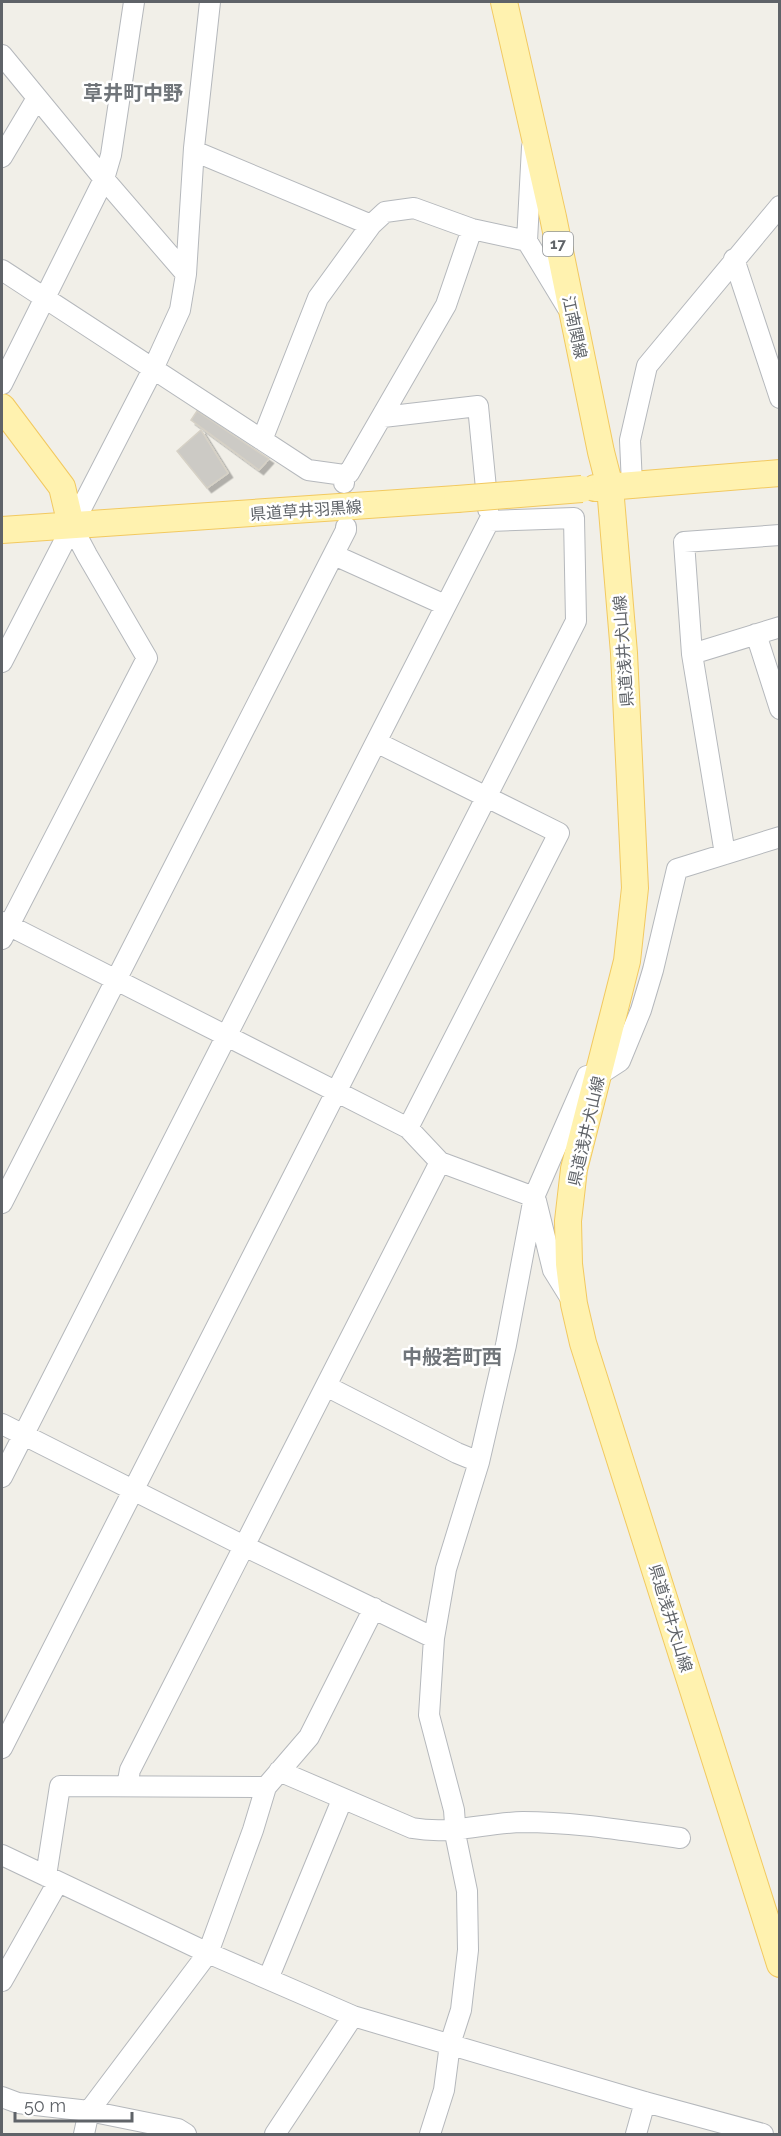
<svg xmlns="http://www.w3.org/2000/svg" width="781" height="2136" font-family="Raleway,'Noto Sans JP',sans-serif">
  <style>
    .building { fill: #cccac5; stroke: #d6d1c6; stroke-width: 1.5; filter: url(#shadow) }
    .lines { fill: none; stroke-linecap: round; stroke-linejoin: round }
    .minor-casing { stroke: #b5b8bc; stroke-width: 22 }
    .major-casing { stroke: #f2c960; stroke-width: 28 }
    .minor { stroke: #fff; stroke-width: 20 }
    .major { stroke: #fff2af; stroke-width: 26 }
    .major-bridge-casing { stroke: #f2c960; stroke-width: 28; stroke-linecap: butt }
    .major-bridge { stroke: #fff2af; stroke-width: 26 }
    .labels { text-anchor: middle; stroke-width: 5; stroke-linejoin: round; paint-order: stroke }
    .shield { fill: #fff; stroke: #8f9295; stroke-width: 1.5 }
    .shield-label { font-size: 15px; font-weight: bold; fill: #5f6368 }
    .street-label { font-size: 16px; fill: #5f6368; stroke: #fff }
    .quarter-label { font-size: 20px; font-weight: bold; fill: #70757a; stroke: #fff }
  </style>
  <defs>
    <filter id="shadow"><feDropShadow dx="4.5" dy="4.5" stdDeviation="0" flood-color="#0004"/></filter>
  </defs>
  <rect width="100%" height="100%" fill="#f1efe8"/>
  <path class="building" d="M197,411L269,459L259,470L191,420Z
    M201,430L228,473L207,488L177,451Z"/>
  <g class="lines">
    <defs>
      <path id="minor" d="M2,55L104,179L186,274
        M532,147L527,241L567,307
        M194,151L371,225L385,212L414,208L472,229L527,241
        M2,157L37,98
        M734,259L780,398
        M2,270L308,470L344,475V483
        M2,384L104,179L111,155L134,2
        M383,417L478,406L488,509
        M262,440L318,298L371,225
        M344,475L349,473L446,305L472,229
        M632,485L630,440L647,366L780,206
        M334,555L445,605
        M756,634L780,709
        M692,654L780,627
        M2,662L153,369L180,310L186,274L194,148L210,2
        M725,854L692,654L684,542L780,535
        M2,922L408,1128L440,1162L534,1197
        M2,939L147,658L87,555L71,525
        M536,1201L553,1270L571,1299
        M2,1203L346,530V527
        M326,1386L457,1453L479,1462
        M2,1424L244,1546L434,1638
        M2,1477L376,742
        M2,1748L576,621L574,518L489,521L376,742L559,833L408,1128
        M279,1771L412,1828C453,1835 483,1823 523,1822C576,1822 627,1831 680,1838
        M127,1786L130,1770L440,1162
        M2,1855L208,1953L353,2016L645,2102L763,2134
        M46,1876L60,1786L266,1787
        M268,1979L342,1800
        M2,1981L58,1882
        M2,2097L18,2103L89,2111L178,2129L186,2134
        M84,2134L89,2111L208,1953L253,1830L266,1787L309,1737L374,1608
        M275,2134L353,2016
        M430,2134L444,2090L450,2044L461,2010L468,1950L467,1891L456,1838L454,1810L429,1715L434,1638L446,1569L479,1462L506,1345L534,1197L587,1076L600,1074L620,1061L641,1010L653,970L677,869L780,837
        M636,2134L645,2102"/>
      <path id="major" d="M504,2L553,217L601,452L610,487L624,653L635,888L627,961L574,1169L568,1221L569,1264L574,1304L583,1343L780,1964
        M2,407L62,487L71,525
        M595,488L780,473
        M2,530L457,499"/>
    </defs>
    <use href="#minor" class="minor-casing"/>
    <use href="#major" class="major-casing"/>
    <use href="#minor" class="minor"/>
    <use href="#major" class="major"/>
    <defs>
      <path id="major-bridge" d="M457,499L582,489"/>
    </defs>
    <use href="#major-bridge" class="major-bridge-casing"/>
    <use href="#major-bridge" class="major-bridge"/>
  </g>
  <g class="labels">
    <rect class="shield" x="543" y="232" width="30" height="24" rx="4.5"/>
    <g class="shield-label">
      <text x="558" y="249">17</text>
    </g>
    <g class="street-label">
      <text transform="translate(575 327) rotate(78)" y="6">江南関線</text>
      <text transform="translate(306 510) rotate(-4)" y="6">県道草井羽黒線</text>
      <text transform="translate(623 651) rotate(-94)" y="6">県道浅井犬山線</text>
      <text transform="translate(586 1131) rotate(-77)" y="6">県道浅井犬山線</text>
      <text transform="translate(671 1618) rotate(73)" y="6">県道浅井犬山線</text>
    </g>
    <g class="quarter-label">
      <text x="133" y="100">草井町中野</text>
      <text x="452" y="1364">中般若町西</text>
    </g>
  </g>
  <rect width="781" height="2136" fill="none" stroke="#5f6368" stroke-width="6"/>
  <path d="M15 2112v9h117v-9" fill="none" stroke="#5f6368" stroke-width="3"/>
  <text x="24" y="2112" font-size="18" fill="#5f6368" stroke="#ffffff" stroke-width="4.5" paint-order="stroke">50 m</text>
</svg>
